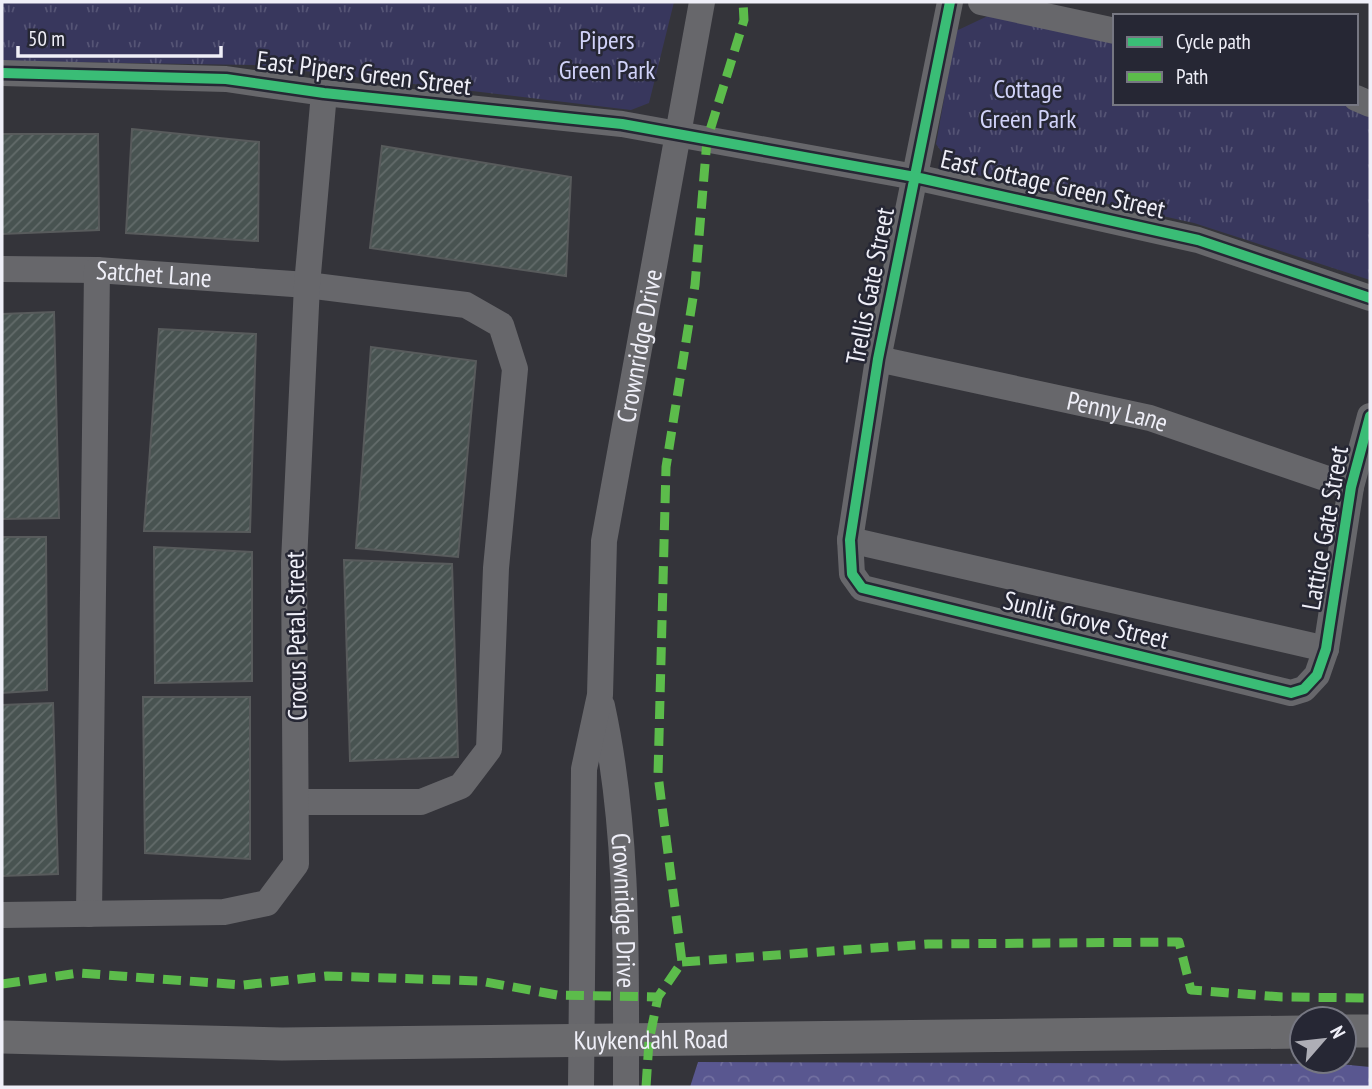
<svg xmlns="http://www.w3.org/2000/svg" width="1372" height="1089" font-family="'PT Sans Narrow',sans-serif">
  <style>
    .grass { fill: url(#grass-tufts) }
    .forest { fill: url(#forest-crowns) }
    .building { fill: url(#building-hatch); stroke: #585b5c; stroke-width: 2 }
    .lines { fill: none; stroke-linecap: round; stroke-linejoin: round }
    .minor { stroke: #67676b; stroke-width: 26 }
    .major { stroke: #6a6a6d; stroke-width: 33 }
    .quiet { stroke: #5cbc4b; stroke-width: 9; stroke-dasharray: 18 9; stroke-linecap: butt }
    .cycleway-casing { stroke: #262734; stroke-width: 15 }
    .cycleway { stroke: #3abd76; stroke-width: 10 }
    .labels { text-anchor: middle; stroke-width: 5; stroke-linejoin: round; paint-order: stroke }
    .park-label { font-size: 26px; fill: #d0d2f8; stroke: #262734 }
    .street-label { font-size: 26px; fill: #efeff8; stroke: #262734 }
  </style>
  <defs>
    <pattern id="grass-tufts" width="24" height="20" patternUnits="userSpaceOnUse" patternTransform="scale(1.75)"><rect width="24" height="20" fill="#38375d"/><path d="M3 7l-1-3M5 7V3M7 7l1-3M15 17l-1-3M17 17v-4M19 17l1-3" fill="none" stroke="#555475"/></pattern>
    <pattern id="forest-crowns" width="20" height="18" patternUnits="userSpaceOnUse" patternTransform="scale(1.75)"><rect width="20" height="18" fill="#595790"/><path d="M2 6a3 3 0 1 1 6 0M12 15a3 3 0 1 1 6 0" fill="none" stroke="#716fa0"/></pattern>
    <pattern id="building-hatch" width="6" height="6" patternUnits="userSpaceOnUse" patternTransform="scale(1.75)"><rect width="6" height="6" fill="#485351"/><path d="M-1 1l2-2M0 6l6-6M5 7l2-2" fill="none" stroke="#636c6b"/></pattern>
  </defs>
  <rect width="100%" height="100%" fill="#34343a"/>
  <path class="grass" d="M2,2H674L649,103L631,110L253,65L2,61Z
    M992,14L1115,41V103H1339L1370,115V280L1194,223L955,170L936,144L956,31Z"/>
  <path class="forest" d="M698,1062L1339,1064L1370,1067V1087H690Z"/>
  <path class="building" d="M132,129L259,142L258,241L126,233Z
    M2,134H98L99,230L2,234Z
    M382,146L571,177L566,276L370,248Z
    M54,312L59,518L2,519V314Z
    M159,329L256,334L250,532L144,531Z
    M371,347L476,361L458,557L356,548Z
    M2,537H46L47,690L2,693Z
    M154,547L252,552V681L155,683Z
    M344,560L452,564L458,757L350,761Z
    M143,697H250V859L145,853Z
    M53,703L58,874L2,876V705Z"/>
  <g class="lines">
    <g class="minor">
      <path d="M950,2L878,359L850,540L852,574L862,588L1291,693L1304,689L1317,675L1326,649L1351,487L1370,416"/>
      <path d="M981,2L1115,31"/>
      <path d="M2,73L226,79L324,93L622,124L915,177L1198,240L1370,298"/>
      <path d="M1356,98L1370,104"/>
      <path id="s1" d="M2,269L97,270L307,285L466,305L501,325L515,369L496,568L489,749L461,786L421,802H298"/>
      <path id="s2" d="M878,359L1150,418L1351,487"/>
      <path d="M850,540L1326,649"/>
      <path id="s3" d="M602,706C629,831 626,960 626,1087"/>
      <path d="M89,914L97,270"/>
      <path d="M2,915L224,912L267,903L296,864L294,562L307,285L324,93"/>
      <path id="s4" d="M581,1087L584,769L600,695L604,541L702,2"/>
    </g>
    <g class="major">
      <path d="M1344,1031H1370"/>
      <path id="s5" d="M2,1037L282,1044L1302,1032"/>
    </g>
    <path class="quiet" d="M682,962L928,944L1179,942L1191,990L1282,997L1370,998
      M2,984L79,973L243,985L327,976L480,981L557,995L658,997
      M646,1087L649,1041L658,997L682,962L658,775L666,467L695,285L707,140L744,20L743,2"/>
    <defs>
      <path id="cycleway" d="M950,2L878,359L850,540L852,574L862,588L1291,693L1304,689L1317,675L1326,649L1351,487L1370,416
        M2,73L226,79L324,93L622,124L915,177L1198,240L1370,298"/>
    </defs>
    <use href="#cycleway" class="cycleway-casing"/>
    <use href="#cycleway" class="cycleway"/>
  </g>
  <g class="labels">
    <g class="park-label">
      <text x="607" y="49">Pipers<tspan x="607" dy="30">Green Park</tspan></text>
      <text x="1028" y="98">Cottage<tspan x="1028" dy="30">Green Park</tspan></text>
    </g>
    <g class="street-label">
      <text transform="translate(364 73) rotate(7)" y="9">East Pipers Green Street</text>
      <text transform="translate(1053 184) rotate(13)" y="9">East Cottage Green Street</text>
      <text dy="9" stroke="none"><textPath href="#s1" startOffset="152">Satchet Lane</textPath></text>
      <text transform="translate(870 286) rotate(-79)" y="9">Trellis Gate Street</text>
      <text dy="9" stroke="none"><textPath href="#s4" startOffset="746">Crownridge Drive</textPath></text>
      <text dy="9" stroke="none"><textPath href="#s2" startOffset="245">Penny Lane</textPath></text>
      <text transform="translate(1325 528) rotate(-80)" y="9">Lattice Gate Street</text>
      <text transform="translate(1086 620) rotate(14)" y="9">Sunlit Grove Street</text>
      <text transform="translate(296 636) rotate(-91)" y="9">Crocus Petal Street</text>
      <text dy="9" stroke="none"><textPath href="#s3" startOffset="206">Crownridge Drive</textPath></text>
      <text dy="9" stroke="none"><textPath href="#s5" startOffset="649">Kuykendahl Road</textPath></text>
    </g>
  </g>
  <rect width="1372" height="1089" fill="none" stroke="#efeff8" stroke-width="7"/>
  <rect x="1113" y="14" width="245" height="91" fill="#262734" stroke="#767782" stroke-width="2"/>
  <rect x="1127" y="37" width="35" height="10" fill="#3abd76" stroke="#767782" stroke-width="2"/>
  <text x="1176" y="49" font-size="21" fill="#efeff8">Cycle path</text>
  <rect x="1127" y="72" width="35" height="10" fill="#5cbc4b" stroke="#767782" stroke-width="2"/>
  <text x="1176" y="84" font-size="21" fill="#efeff8">Path</text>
  <g transform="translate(1323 1040) rotate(62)"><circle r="33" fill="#262734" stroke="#767782" stroke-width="2"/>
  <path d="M0-5L12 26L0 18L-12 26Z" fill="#aeaeb6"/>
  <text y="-10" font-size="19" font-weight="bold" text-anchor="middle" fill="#efeff8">N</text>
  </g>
  <path d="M18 46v10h203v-10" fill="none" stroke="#efeff8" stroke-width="3.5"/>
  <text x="28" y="46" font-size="21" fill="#efeff8" stroke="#262734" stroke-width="5" paint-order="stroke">50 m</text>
</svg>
